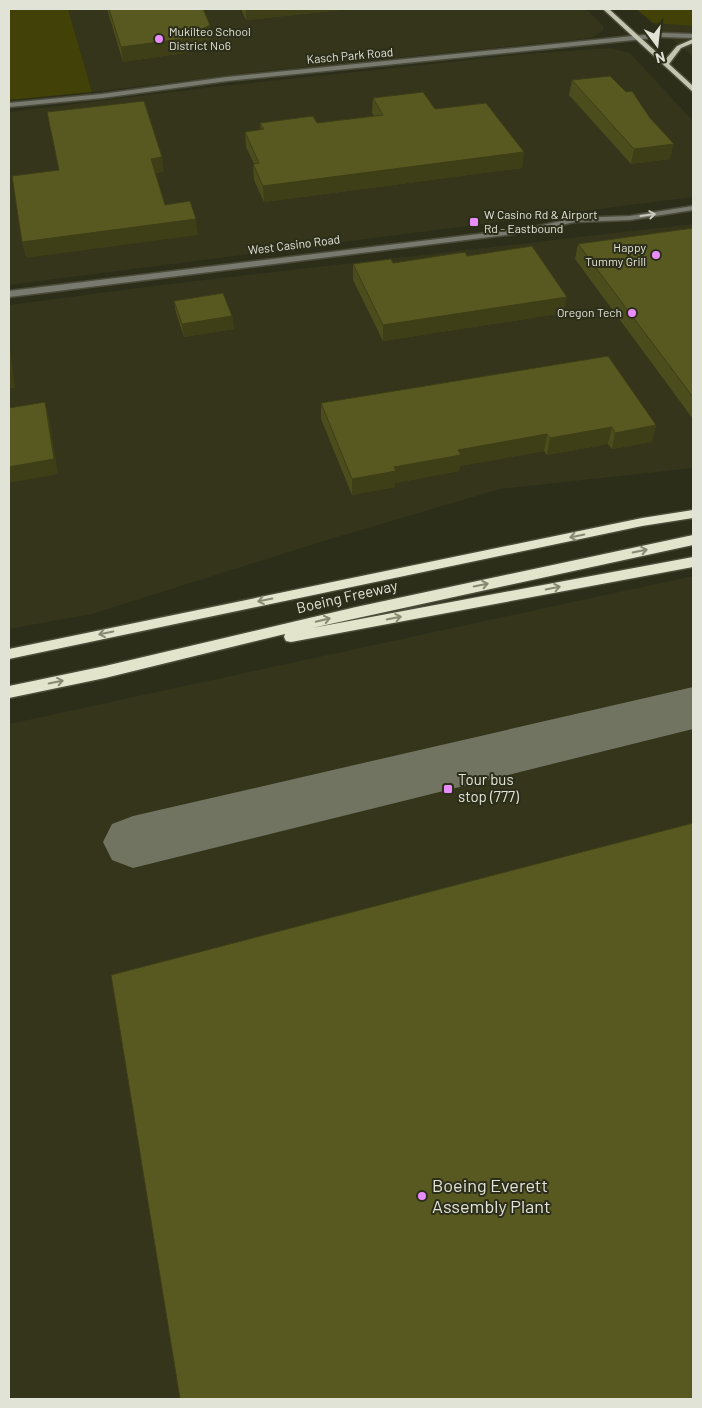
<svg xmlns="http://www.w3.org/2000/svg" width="702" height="1408" font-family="Barlow,sans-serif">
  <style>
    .built { fill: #34351a }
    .green { fill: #414108 }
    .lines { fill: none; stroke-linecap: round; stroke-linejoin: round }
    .taxiway { fill: #727462; fill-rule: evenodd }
    .minor-casing { stroke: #4a4b38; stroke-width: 3 }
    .major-casing { stroke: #4a4b38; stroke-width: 3 }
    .highway-casing { stroke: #4a4b38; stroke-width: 3 }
    .minor { fill: #78796f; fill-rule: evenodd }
    .major { fill: #c4c5b1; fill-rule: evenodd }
    .highway { fill: #e2e4cb; fill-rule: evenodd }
    .wall { fill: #4c4d1c }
    .shaded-wall { fill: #3e3e17 }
    .building { fill: #585921; stroke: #3e3e17 }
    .oneway { stroke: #c8c8bd }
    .oneway2 { stroke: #888972 }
    .poi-dot { fill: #e98dfe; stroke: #2d2e1a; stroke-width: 2 }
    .labels { text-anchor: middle; stroke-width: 4; stroke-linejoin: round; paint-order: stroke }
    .far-poi-label { font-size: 12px; fill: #e2e3d7; stroke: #2d2e1a; text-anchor: start }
    .far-street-label { font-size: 12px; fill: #e2e3d7; stroke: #2d2e1a }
    .street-label { font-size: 15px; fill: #e2e3d7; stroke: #2d2e1a }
    .poi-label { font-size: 15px; fill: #e2e3d7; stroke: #2d2e1a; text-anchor: start }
    .near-poi-label { font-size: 18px; fill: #e2e3d7; stroke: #2d2e1a; text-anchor: start }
  </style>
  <rect width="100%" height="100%" fill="#2d2e1a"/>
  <path class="built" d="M68,9H586L603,26V31L593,37L583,39L265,71L92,92Z
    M636,9H693V57L653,23Z
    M611,48L630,53L693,121V197L9,285V112L222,86L526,54Z
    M693,224V468L500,489L327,540L92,614L9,629V305L161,285Z
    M693,576V1399H9V724Z"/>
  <path class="green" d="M9,9H68L92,92L9,100Z
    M636,9H693V26L653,23Z"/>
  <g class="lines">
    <path class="taxiway" d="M693,687V729L133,868L112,860L103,842L112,824L133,816Z"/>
    <defs>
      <path id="minor" d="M663,33L693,34V38L663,37L227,81L102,98L9,107V103L102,94L227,77Z
        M693,206V210L630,220L575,222L529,232L9,297V291L529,228L575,218L630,216Z"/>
      <path id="major" d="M603,9H609L665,60L677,46L693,39V43L681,48L669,64L693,86V92Z"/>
      <path id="highway" d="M693,510V518L642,526L9,659V649L642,518Z
        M693,535V545L312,628L693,557V567L291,642L286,641L284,637L285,634L105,678L9,698V686L105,666L356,607Z"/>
    </defs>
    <use href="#minor" class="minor-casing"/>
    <use href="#major" class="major-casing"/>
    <use href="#highway" class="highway-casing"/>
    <use href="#minor" class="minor"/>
    <use href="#major" class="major"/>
    <use href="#highway" class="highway"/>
  </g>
  <path class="wall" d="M107,9H203L210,25L211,39L184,53L123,62Z
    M241,9H349L246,20Z
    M572,80L650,118L670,159L631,164L569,95Z
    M373,98L435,109L524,152L522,168L264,202L254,180L253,164H254L246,147L245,132L261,130L260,123H317L374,116L372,113Z
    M693,228V419L575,259L578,244Z
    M467,256L564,313L383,341L353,280V264L393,263Z
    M174,301L232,316L234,329L184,337L176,313Z
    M321,403L656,425L652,442L612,449L608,444L547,455L544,451L460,466L459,471L395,483V487L352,495L321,419Z"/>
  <path class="shaded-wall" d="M246,9H349L246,20Z
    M210,25L211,39L184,53L123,62L121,47Z
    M674,144L670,159L631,164L634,149Z
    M524,152L522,168L264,202L263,186Z
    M162,157L164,172L153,174L151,159Z
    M196,219L198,235L26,258L22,242Z
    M567,297L564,313L383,341V325Z
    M232,316L234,329L184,337L182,324Z
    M9,338L15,388H9Z
    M45,402L49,417L58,474L9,483V467Z
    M656,425L652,442L612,449L615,433Z
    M612,427L608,444L547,455L550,438Z
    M547,434L544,451L460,466L459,471L395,483V487L352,495V479L458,450Z"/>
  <path class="building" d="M109,9H203L210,25L182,39L121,47Z
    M610,76L626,92L632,91L650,118L674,144L634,149L572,80Z
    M423,92L435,109L486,103L524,152L263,186L253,164L259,163L245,132L264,129L260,123L313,116L317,123L383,115L373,98Z
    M144,101L162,157L151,159L165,205L190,201L196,219L22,242L12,176L59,170L47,112Z
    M693,228V397L578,244Z
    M532,246L567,297L383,325L353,264L391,259L393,263L465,252L467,256Z
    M223,293L232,316L182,324L174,301Z
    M608,356L656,425L615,433L612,427L550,438L547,434L458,450L461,455L394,467L396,471L352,479L321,403Z
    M9,357L11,372L9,373Z
    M45,402L54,459L9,467V408Z
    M693,823V1399H180L111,975Z"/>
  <defs><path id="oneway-shaft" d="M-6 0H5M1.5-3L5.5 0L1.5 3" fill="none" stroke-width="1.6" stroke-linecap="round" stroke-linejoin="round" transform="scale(1.25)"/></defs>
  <use class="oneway" href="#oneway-shaft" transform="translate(648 215) rotate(-8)"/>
  <g class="oneway2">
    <use href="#oneway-shaft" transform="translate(577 536) rotate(168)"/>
    <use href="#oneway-shaft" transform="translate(640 551) rotate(-12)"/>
    <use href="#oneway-shaft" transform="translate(481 585) rotate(-12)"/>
    <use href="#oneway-shaft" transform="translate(553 588) rotate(-11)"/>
    <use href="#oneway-shaft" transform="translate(265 600) rotate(168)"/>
    <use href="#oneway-shaft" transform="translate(394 618) rotate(-11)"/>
    <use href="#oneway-shaft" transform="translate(323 620) rotate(-14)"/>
    <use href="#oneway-shaft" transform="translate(106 633) rotate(168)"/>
    <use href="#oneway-shaft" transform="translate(56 682) rotate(-12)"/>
  </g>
  <g class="poi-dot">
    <circle cx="159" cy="39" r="5"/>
    <rect x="469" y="217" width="10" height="10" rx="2.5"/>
    <circle cx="656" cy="255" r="5"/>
    <circle cx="632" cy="313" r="5"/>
    <rect x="443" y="784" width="10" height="10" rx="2.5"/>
    <circle cx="422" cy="1196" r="5"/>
  </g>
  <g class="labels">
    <g class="far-poi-label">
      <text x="169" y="36">Mukilteo School<tspan x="169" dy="14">District No6</tspan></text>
      <text x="484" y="219">W Casino Rd &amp; Airport<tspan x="484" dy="14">Rd - Eastbound</tspan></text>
      <text x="646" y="252" text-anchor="end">Happy<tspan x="646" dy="14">Tummy Grill</tspan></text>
      <text x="622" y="317" text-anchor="end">Oregon Tech</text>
    </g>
    <g class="far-street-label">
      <text transform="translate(350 56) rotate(-5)" y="4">Kasch Park Road</text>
      <text transform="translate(294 245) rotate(-7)" y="4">West Casino Road</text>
    </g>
    <g class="street-label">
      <text transform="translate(347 597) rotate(-13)" y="5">Boeing Freeway</text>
    </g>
    <g class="poi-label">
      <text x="458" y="785">Tour bus<tspan x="458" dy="17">stop (777)</tspan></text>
    </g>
    <g class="near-poi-label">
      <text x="432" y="1192">Boeing Everett<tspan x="432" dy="21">Assembly Plant</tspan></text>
    </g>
  </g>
  <rect width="702" height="1408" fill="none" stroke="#e2e3d7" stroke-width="20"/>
  <g transform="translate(657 45) rotate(165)" stroke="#2d2e1a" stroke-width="4" paint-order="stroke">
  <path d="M0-4L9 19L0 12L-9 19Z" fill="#e2e3d7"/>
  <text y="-8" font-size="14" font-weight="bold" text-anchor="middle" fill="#e2e3d7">N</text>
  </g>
</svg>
